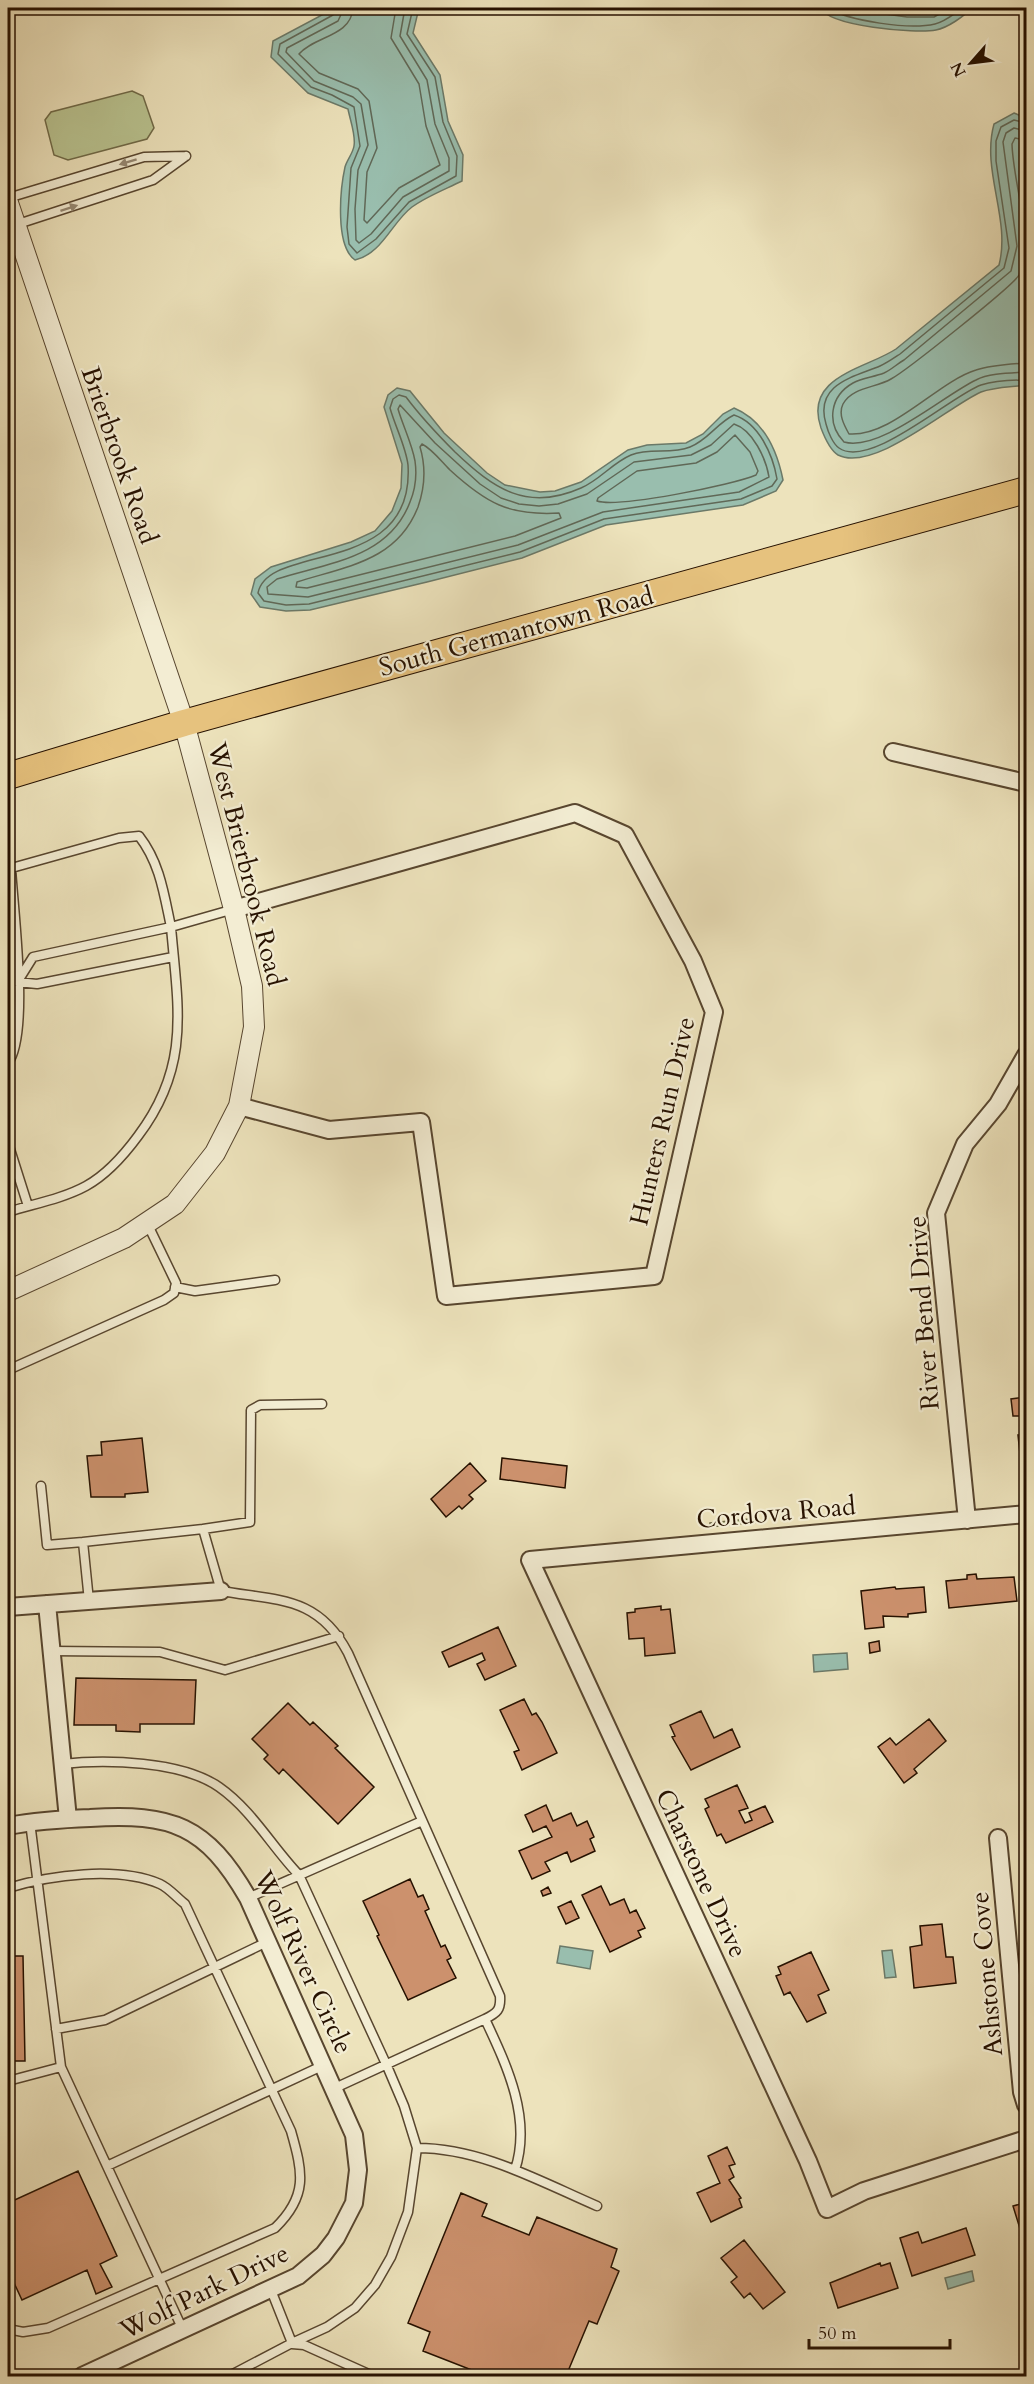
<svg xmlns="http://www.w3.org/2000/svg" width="1034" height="2384" font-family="Cardo,serif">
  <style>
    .green { fill: #b9c390; stroke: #706a48; stroke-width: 1.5 }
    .water { fill: #99beae; stroke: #6b7968; stroke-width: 1.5 }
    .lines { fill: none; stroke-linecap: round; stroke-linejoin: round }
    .shore { stroke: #606857; stroke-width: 1.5 }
    .building { fill: #cc916d; stroke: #261100; stroke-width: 1.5 }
    .service-casing { stroke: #58462f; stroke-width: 11 }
    .minor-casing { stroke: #58462f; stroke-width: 20 }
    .tertiary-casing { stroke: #58462f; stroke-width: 22 }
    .primary-casing { stroke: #261100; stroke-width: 28 }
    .service { stroke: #f3edd3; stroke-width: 8 }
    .minor { stroke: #f3edd3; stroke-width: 16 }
    .tertiary { stroke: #f3edd3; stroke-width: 20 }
    .primary { stroke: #e6c27e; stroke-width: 26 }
    .oneway { fill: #978a74 }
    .labels { text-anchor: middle; stroke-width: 4.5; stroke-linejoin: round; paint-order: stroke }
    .street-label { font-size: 26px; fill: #261100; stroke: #f3edd3 }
  </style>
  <rect width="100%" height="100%" fill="#ede3bc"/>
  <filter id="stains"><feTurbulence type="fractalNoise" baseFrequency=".00333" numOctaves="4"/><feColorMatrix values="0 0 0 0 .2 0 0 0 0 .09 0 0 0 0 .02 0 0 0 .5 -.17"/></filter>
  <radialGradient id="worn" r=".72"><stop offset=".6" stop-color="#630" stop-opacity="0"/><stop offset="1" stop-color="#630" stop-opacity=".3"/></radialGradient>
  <path class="green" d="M132,91L143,96L154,128L147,139L68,160L54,155L45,120L51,112Z
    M758,1518L759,1522L710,1527V1523Z"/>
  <path class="water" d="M335,8H419L413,33L440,75L448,121L463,155L462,181C446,189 427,196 412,207C392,222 382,254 355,260C335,246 340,190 345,167C347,160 353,153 354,146C356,135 350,120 348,109L308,93L271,57L273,41Z
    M821,8H971C965,16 947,28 936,30C915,34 828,26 821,8Z
    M1014,113L1026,118V385C1013,387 994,387 981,392C949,406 874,473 838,455C830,450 824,436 821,428C803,376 866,369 896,349L999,265C1011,219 981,171 994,124Z
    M397,388L410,391L444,433L487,473L505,485L540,492L555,491L581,482L628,450L647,445L686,443L703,434L723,414L734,408C763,420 777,450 783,480L776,491L743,505L606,525L522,558L427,582L310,610L286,611L260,607L251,594L255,579L271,567L351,542L375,531L392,511L401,488L402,464L384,407L388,395Z
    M847,1653L848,1669L814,1672L813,1655Z
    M560,1946L593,1951L590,1969L557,1963Z
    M892,1950L896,1977L885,1978L882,1951Z
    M972,2271L974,2281L948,2289L945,2278Z"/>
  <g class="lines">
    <path class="shore" d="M336,8L333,15L280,44L278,54L311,87L332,95L354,107L360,146L351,168L347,227L349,244L357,253L376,239L409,202L456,176L457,156L443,122L435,77L407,34L413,8
      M344,8L338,21L287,48L286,52L314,81L353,97L361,104L368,145L358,170L355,209L356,240L359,243L371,234L403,197L449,171V158L435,124L427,80L400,36L405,8
      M353,8C351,37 314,36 299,54L319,73L358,89L369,101L377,148L367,172L364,220L367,223L399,188L440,165L426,126L419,84L391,38L396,8
      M828,8C849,21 909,30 935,24C945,22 955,13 963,8
      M842,8L907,17H934L950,8
      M1026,123L1014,120L1001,127L996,141V161L1009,248L1004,268L900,354C894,358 887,363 880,366C854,377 814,384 826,424C828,432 833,444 839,448C870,470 952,395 981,385C994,381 1013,380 1026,380
      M1026,131L1014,128L1006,133L1003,142L1017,246L1011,271L904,360C897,364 891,370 884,373C874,377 862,378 853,383C830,396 826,423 844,442C880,452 944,395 976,380C989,373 1012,373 1026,372
      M1026,140L1015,138L1012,144C1013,183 1034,239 1019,275C1014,285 906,371 891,379C876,388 852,387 843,404C838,414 844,425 849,434C892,437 937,382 976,370C991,365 1011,364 1026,363
      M399,395L406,397C421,417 438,435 455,452C494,489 527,512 581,488C600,480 612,463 631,455C650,447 671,455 690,447C708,440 717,423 734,415C759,423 773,455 777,479L772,486L741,499L604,519L520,552L309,604L286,605L264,601L258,593C268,542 415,578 408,465C406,447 395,426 390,408L393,399Z
      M400,405L435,443L480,484L501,498L519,504L539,506L558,504L587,494L634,462L691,455L711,445L734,424C753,430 766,459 769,477L739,492L603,512L518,545L308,597L268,594L267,587L277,579C328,563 389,558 410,502C415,490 417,475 415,461C412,444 403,426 398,409Z
      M735,435L750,452L758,471L756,475C733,485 618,508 597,501L598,498L637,471L696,463L717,452Z
      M422,444C432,449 441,461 450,470C486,503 509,516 559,513L561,518L515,536L307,588L296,587L297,582C347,566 397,561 418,507C425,487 426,467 420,447Z"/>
  </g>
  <path class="building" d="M1026,1397V1453L1020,1454L1018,1435H1023L1021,1416H1013L1011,1399Z
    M142,1438L148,1492L125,1494V1497H91L87,1456L102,1455L101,1442Z
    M502,1458L567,1466L565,1488L500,1479Z
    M470,1463L486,1481L469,1495L473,1499L462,1509L459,1506L446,1517L431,1499Z
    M976,1574L977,1579L1014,1577L1017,1601L949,1608L946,1581L967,1579V1575Z
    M895,1587L896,1589L924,1587L926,1612L908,1614V1617L883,1616L884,1627L865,1629L861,1591Z
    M661,1606V1610L670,1609L675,1653L645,1656L644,1638L629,1639L627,1613L635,1612V1609Z
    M498,1627L516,1666L485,1680L477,1664L485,1660L482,1653L449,1667L442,1652Z
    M879,1641L880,1651L870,1653L869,1643Z
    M76,1678L196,1680L194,1724H140V1732L116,1731V1725H74Z
    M524,1699L532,1715L536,1713L542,1722L557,1753L522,1770L514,1752L519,1750L500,1710Z
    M288,1703L310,1725L313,1722L338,1746L335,1748L374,1787L338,1824L283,1769L279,1774L264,1759L268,1755L252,1739Z
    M701,1711L714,1738L732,1729L740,1747L691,1770L672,1737L675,1736L670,1725Z
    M929,1719L946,1741L914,1769L917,1773L904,1783L878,1747L890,1738L896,1745Z
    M737,1785L748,1808L739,1811L745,1823L752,1820L749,1813L765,1806L773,1822L726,1843L721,1834L717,1836L705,1809L709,1807L705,1799Z
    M546,1805L553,1821L571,1813L577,1826L587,1821L594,1837L590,1839L595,1851L571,1862L567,1852L545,1862L550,1871L532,1879L519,1851L552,1837L546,1826L533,1832L525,1815Z
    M410,1879L418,1897L423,1895L429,1909L425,1911L441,1947L445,1945L451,1958L447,1960L456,1978L408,2000L377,1936L379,1935L363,1901Z
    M601,1886L610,1905L624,1899L630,1913L636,1910L645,1928L638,1931L641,1937L610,1952L582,1895Z
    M548,1887L551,1893L543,1896L541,1891Z
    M571,1901L579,1918L566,1924L558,1907Z
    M942,1924L946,1957H953L956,1983L914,1988L910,1947L922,1945L920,1926Z
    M811,1952L829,1990L818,1995L826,2013L807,2022L790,1992L784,1995L776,1976L781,1974L778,1967Z
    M8,1956H23L25,2061H8Z
    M727,2147L735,2164L729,2166L734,2177L729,2180L741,2198L739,2199L742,2207L711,2222L697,2193L720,2183L708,2156Z
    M78,2171L117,2256L100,2264L112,2287L96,2294L87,2270L22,2300L8,2270V2203Z
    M461,2193L487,2204L482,2216L529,2235L537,2217L617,2249L611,2267L619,2271L597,2324L589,2321L566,2376H487L423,2351L430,2332L408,2323Z
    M1026,2198V2230L1021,2232L1013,2206L1024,2203L1023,2200Z
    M966,2228L975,2255L912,2276L900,2238L918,2232L922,2243Z
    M744,2240L785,2292L763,2309L750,2293L744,2298L731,2282L737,2277L721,2258Z
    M880,2263L881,2266L890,2263L898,2288L838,2308L830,2283Z"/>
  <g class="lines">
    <defs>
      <path id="service" d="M8,198L144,157L186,156
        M15,225L153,180L186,156
        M8,869L119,838L139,836C160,863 164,894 171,927L33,957L18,981
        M8,981L37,984L173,957
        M8,1063C30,1033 13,908 11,868
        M8,1143L28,1206
        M8,1212C33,1204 62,1199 86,1186C106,1175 124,1155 138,1136C191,1066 178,1008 171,927L234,909
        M175,1287L195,1291L275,1280
        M8,1370L164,1300L174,1293L176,1283L147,1223
        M322,1404L260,1405L251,1410L250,1522L203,1529L221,1591C279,1601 318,1596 348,1653L500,1996C501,2010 497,2013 485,2019C507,2066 532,2118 515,2170
        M41,1486L47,1545L83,1542
        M89,1601L83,1542L203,1529
        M51,1651L160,1652L225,1670L339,1636
        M62,1764C106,1759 182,1761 219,1787C252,1810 272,1847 299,1875L387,2066L404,2106L417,2148L408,2212L391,2257L375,2285L355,2308L327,2327L292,2343
        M30,1822L61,2067L183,2330
        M8,1888C51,1875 117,1866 160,1884C169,1888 177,1898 185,1904L291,2131C303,2173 308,2196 275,2228L48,2328L23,2332L8,2329
        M248,1898L422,1821
        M56,2029L105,2020L267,1942
        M8,2081L61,2067
        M335,2088L485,2019
        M417,2148C481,2148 539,2181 597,2206
        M107,2166L324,2065
        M292,2344L304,2345L373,2376
        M229,2376L292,2343L271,2290"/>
      <path id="minor" d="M893,752L1026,783
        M234,909L575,813L625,835L693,961L714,1012L654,1276L446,1296L421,1122L329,1130L239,1106
        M1026,1514L530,1560L808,2161L827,2209L864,2191L1026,2139
        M967,1520L936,1213L965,1144L998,1104L1026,1055
        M47,1604L68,1819
        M8,1607L221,1591
        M8,1826C35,1821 62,1819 90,1818C172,1813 206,1825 248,1898L354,2135L358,2170L354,2203L336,2238L323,2255L298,2276L82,2376
        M998,1838L1022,2092L1026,2105"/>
      <path id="tertiary" d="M8,203L184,723L234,909L252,986L254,1027L239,1106L215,1153L175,1204L124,1238L8,1291"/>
      <path id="primary" d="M8,776L184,723L1026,490"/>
    </defs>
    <use href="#service" class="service-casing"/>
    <use href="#minor" class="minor-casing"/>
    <use href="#tertiary" class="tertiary-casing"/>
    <use href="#primary" class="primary-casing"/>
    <use href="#service" class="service"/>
    <use href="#minor" class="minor"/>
    <use href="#tertiary" class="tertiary"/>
    <use href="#primary" class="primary"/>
  </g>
  <defs><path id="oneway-solid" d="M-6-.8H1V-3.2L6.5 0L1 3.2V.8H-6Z" transform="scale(1.5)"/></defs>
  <g class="oneway">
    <use href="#oneway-solid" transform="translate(128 162) rotate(163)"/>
    <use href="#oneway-solid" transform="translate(69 208) rotate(-18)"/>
  </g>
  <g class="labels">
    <g class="street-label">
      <text transform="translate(120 455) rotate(71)" y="9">Brierbrook Road</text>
      <text transform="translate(516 631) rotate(-15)" y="9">South Germantown Road</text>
      <text transform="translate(247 864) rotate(76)" y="9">West Brierbrook Road</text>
      <text transform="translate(662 1121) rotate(-77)" y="9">Hunters Run Drive</text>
      <text transform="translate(923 1313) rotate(-94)" y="9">River Bend Drive</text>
      <text transform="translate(776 1512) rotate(-5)" y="9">Cordova Road</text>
      <text transform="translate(702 1873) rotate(65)" y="9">Charstone Drive</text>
      <text transform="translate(304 1962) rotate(65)" y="9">Wolf River Circle</text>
      <text transform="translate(986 1974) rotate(-95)" y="9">Ashstone Cove</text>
      <text transform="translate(204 2291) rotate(-26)" y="9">Wolf Park Drive</text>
    </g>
  </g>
  <rect width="1034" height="2384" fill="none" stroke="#ede3bc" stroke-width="30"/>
  <rect x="9" y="9" width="1016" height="2366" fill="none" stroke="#261100" stroke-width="3"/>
  <rect x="15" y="15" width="1004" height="2354" fill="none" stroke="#261100" stroke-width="1.5"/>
  <g transform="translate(971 63) rotate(242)" stroke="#f3edd3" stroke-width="4.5" paint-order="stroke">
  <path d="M0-4.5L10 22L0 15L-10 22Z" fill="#261100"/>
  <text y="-9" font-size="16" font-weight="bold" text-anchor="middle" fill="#261100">N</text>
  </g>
  <path d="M809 2339v9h141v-9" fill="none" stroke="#261100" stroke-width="3"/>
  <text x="818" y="2339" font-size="18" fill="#261100" stroke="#f3edd3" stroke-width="4.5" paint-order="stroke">50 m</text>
  <rect width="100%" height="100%" filter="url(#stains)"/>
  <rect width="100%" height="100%" fill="url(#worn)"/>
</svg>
